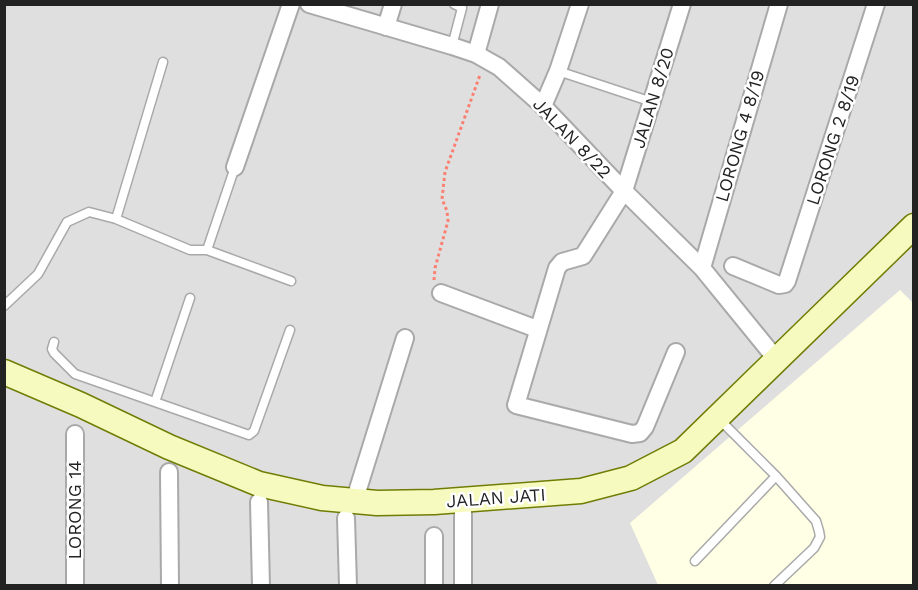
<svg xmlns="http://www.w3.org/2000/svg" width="918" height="590" font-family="'Work Sans',sans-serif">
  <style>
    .residential { fill: #e0dfdf }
    .education { fill: #ffffe5 }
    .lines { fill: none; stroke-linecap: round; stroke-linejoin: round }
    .lane-casing { stroke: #a9a9a9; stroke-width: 11 }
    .street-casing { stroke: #a9a9a9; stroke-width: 20 }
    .secondary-casing { stroke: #707d05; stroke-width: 27 }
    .path { stroke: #fa8072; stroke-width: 3; stroke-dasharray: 3 3; stroke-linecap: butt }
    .lane { stroke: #fff; stroke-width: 8 }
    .street { stroke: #fff; stroke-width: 16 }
    .secondary { stroke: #f7fabf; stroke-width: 24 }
    .labels { text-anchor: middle; stroke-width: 5; stroke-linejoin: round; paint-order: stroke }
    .street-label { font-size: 18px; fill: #222; stroke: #fff }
  </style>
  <rect width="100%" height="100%" fill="#f2efe9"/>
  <path class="residential" d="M5,5H913V585H5Z"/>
  <path class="education" d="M900,290L913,303V585H658L630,523Z"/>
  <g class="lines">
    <defs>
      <path id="lane" d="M452,46L462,8L454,4
        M163,62L116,219L190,250H207L235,167
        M558,71L652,102
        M207,250L291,281
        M4,306L38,274L67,222L89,212L116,219
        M54,342L52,349L54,353L75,374L249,435L254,431L290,330
        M155,402L190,298
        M718,418L776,476L816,521L819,531L820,537L814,548L774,586
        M695,561L776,476"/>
      <path id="street" d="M309,4L452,46L476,54L499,67L543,106L624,191L702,268L777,360
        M386,27L393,4
        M476,54L490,4
        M543,106L558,71L580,4
        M235,167L291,4
        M733,266L779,285L785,284L787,281L876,4
        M702,268L779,4
        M441,293L537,329
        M676,352L645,427L640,433L632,434L516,405L557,268L562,262L583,256L624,191L682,4
        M75,434V586
        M169,472L170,586
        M259,502L261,586
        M354,502L405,338
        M346,518L348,586
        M434,536V586
        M463,586V501"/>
      <path id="secondary" d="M4,372L81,405L169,447L259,484L322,498L377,503L434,502L581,491L631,478L683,451L914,226"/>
    </defs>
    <use href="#lane" class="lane-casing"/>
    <use href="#street" class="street-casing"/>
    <use href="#secondary" class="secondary-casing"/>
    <path class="path" d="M434,280L435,268L448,221L447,211L442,199L445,172L480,75"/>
    <use href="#lane" class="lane"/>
    <use href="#street" class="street"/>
    <use href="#secondary" class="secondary"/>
  </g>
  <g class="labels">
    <g class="street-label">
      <text transform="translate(653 98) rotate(-73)" y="6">JALAN 8/20</text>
      <text transform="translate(740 136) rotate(-74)" y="6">LORONG 4 8/19</text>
      <text transform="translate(572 138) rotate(46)" y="6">JALAN 8/22</text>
      <text transform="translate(833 140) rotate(-72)" y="6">LORONG 2 8/19</text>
      <text transform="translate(496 498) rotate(-4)" y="6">JALAN JATI</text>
      <text transform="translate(75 510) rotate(-90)" y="6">LORONG 14</text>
    </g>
  </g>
  <rect width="918" height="590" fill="none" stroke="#222222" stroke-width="12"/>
</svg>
